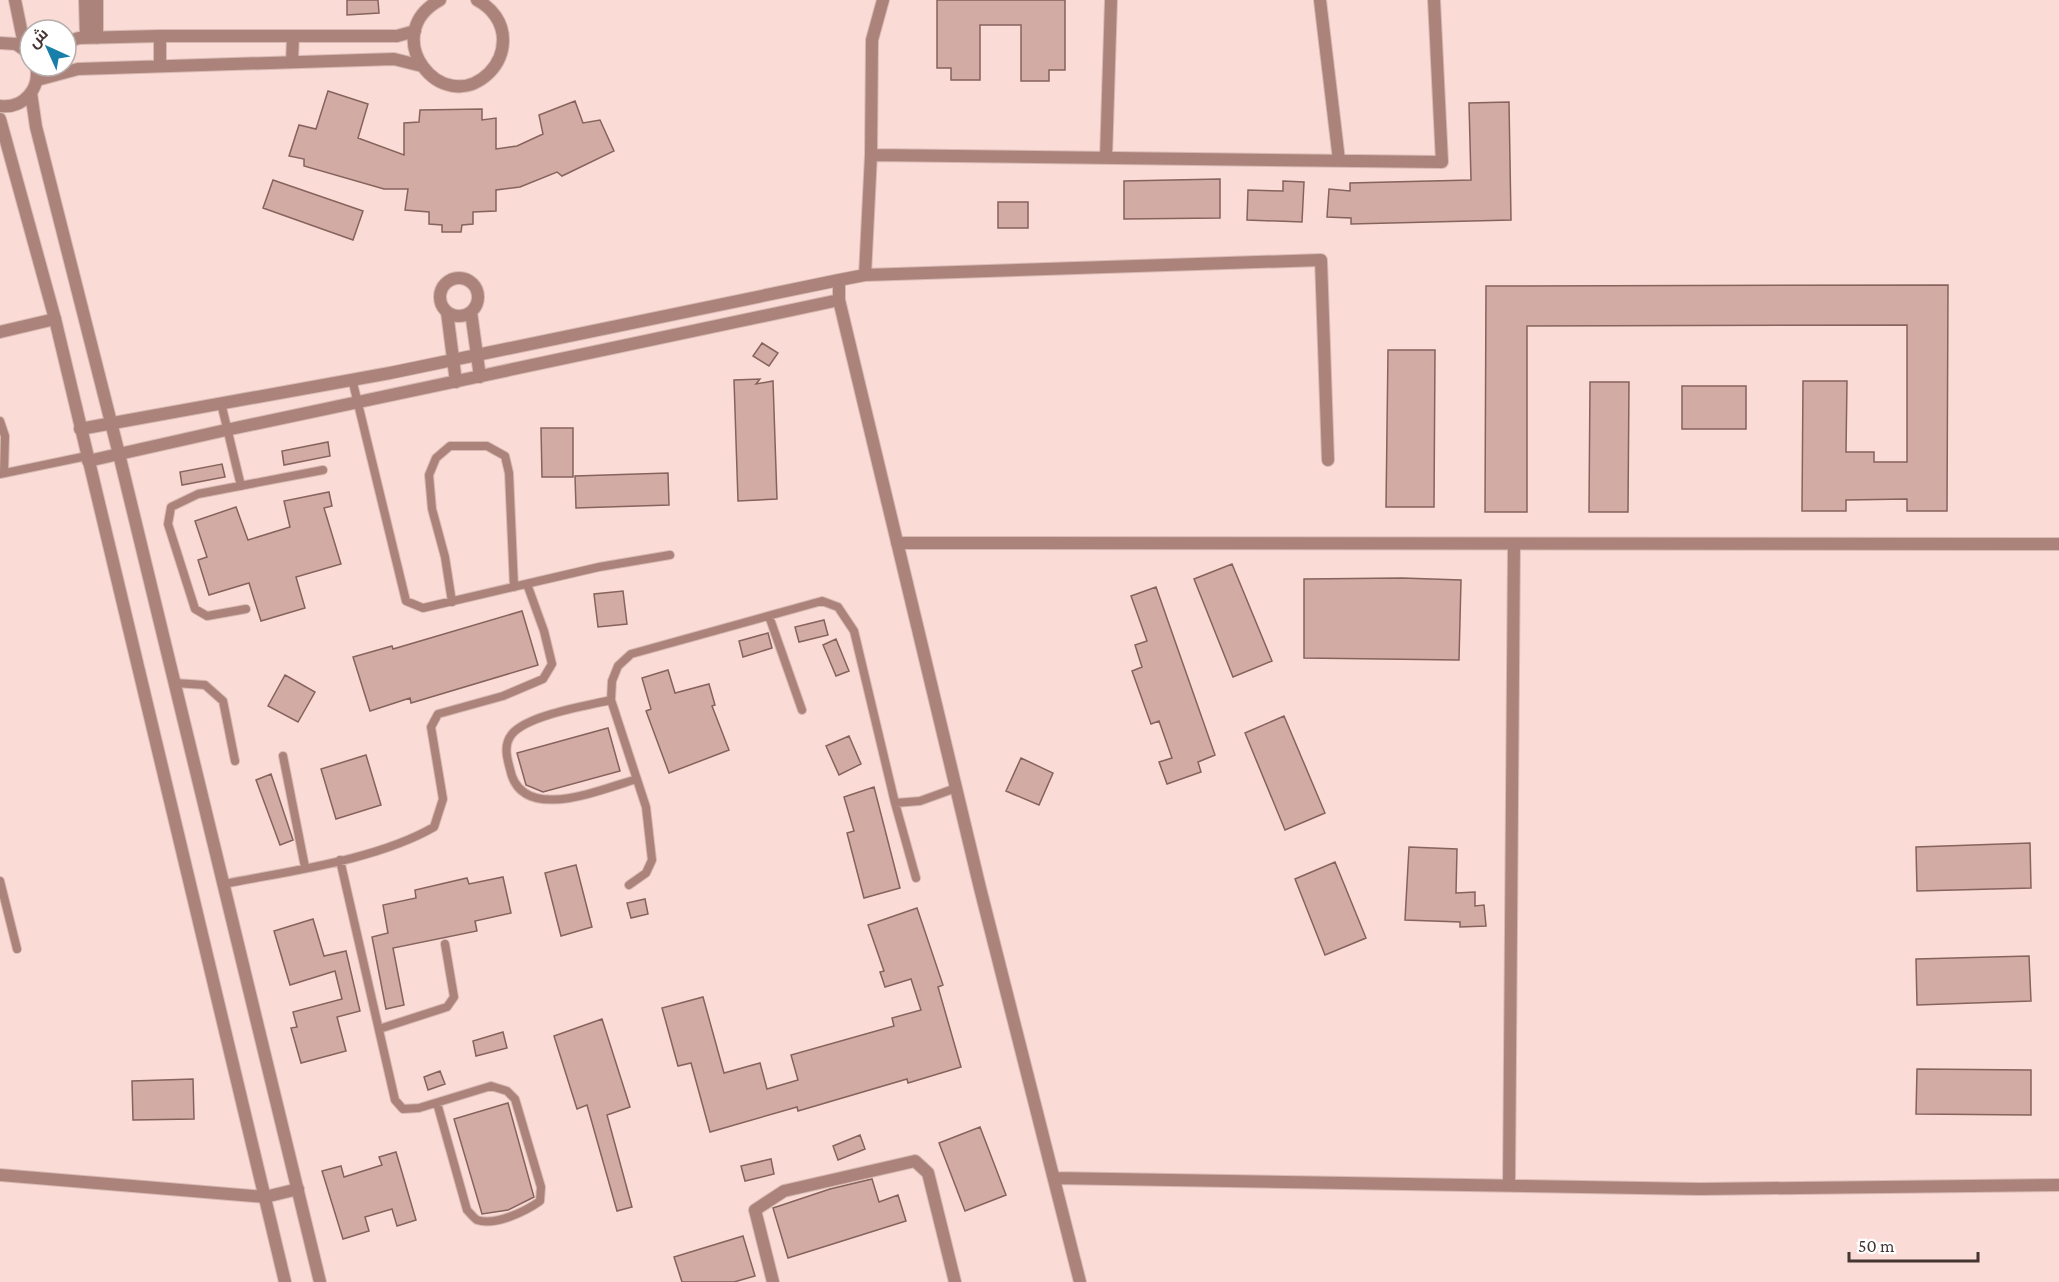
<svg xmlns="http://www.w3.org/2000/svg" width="2059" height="1282" font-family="'Crimson Pro',Cairo,serif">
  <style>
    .building { fill: #d1aba4; stroke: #86635d; stroke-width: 1.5 }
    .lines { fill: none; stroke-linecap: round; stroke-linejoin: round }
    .service-casing { stroke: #d7bab4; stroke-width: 10 }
    .minor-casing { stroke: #d7bab4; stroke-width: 14 }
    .tertiary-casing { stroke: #d7bab4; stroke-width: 14 }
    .service { stroke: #ac837b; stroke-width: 8 }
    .minor { stroke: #ac837b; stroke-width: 12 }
    .tertiary { stroke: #ac837b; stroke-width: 12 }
  </style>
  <rect width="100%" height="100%" fill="#fbdbd5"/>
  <path class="building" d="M347,0H378L379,13L347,15Z
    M937,0H1065V70H1049V81H1021V25H980V80H951V68H937Z
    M328,91L368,104L358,138L404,155V123L419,122L420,110L482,109V120L496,118V149L517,146L543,134L539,115L575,101L583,123L600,120L614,151L562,176L557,172L520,187L496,190V211L473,212V224L462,225L461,232H442V225L429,224V212L405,210L408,189H384L304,166V159L289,156L299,125L316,129Z
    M1509,102L1511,220L1351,224V218L1327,217L1329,189L1350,191V183L1471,180L1469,103Z
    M1220,179V218L1124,219V181Z
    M273,180L363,211L353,240L263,208Z
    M1283,181L1304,182L1302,222L1247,220L1248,190L1283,191Z
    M998,202H1028V228H998Z
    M1948,285L1947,511H1907V499L1846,500V511H1802L1803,381H1847L1846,452H1874V462H1907V325L1527,326V512H1485L1486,286Z
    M762,343L778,353L769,366L753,356Z
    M1388,350H1435L1434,507H1386Z
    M760,379L756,384L773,381L777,499L738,501L734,380Z
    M1590,382H1629L1628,512H1589Z
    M1682,386H1746V429H1682Z
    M541,428H573V477H542Z
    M328,442L330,456L284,465L282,451Z
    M222,464L225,477L182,485L180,472Z
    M668,473L669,505L576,508L575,476Z
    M329,492L332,506L324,508L341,564L296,577L305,608L261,621L249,583L209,595L198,560L207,557L195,521L236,507L248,540L290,527L284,501Z
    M1232,564L1272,661L1233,677L1194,579Z
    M1402,578L1461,580L1459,660L1304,658V579Z
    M1156,587L1215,755L1198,762L1201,772L1167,784L1159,762L1172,758L1159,721L1151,724L1132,671L1142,667L1135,645L1147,641L1131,596Z
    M623,591L627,624L598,627L594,594Z
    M522,611L538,665L411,703L410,698L370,711L353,657L392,646L393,649Z
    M824,620L828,635L799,642L795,627Z
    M768,633L772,648L743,657L739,641Z
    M836,639L849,671L836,676L823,645Z
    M668,670L675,693L709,684L715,705L712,706L729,750L669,773L646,711L651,709L642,678Z
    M285,675L315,692L298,722L268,706Z
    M1284,716L1325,813L1285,830L1245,733Z
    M608,728L620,771L543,792L526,785L517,753Z
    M849,736L861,764L839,775L826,746Z
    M366,755L381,805L336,819L321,769Z
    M1021,758L1053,773L1039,805L1006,791Z
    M271,774L293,840L280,845L256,780Z
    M874,787L900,888L864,898L847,833L854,831L844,797Z
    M2030,843L2031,888L1917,891L1916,847Z
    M1409,847L1457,849L1456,893L1475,892V906L1484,905L1486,926L1460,927V922L1405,920Z
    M1335,862L1366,938L1325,955L1295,879Z
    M576,865L592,927L561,936L545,873Z
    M503,877L511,913L475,921L477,931L393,948L404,1005L386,1009L372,937L388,933L383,905L416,898L415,890L467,878L469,884Z
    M645,899L648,914L631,918L627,903Z
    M917,908L943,985L938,987L961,1067L908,1083L907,1079L798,1111L797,1107L710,1132L691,1063L678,1066L662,1008L703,997L724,1073L760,1063L767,1089L798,1080L791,1055L894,1026L892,1018L921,1010L911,979L885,987L880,972L884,971L868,925Z
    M313,919L324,956L346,951L360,1011L337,1017L346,1051L301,1063L291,1028L297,1027L293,1012L342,999L335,971L290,985L274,931Z
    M2029,956L2031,1001L1917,1005L1916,959Z
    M602,1019L630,1107L607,1115L632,1207L617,1211L587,1105L577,1109L554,1036Z
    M503,1032L507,1048L476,1056L473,1041Z
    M1917,1069L2031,1070V1115L1916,1114Z
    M440,1071L445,1084L428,1090L424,1077Z
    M193,1079L194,1119L133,1120L132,1081Z
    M508,1103L534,1197L508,1210L482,1214L454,1119Z
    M980,1127L1006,1195L965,1211L939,1143Z
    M860,1135L865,1149L838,1160L833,1146Z
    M396,1152L416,1220L397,1226L392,1209L365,1217L369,1231L343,1239L322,1171L341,1166L344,1177L382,1165L379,1157Z
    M771,1159L774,1174L745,1181L741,1166Z
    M872,1179L879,1202L898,1195L906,1221L788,1258L773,1208L830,1189Z
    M743,1236L755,1276L734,1282H682L674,1257Z"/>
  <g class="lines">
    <defs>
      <path id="service" d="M352,379L406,601L423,608L599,567L670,555
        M221,403L241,486
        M0,421L5,436L4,473
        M0,474L87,456
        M452,602L445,557L432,509L429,475L436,458L450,446H487L505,456L509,473L514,587
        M246,609L207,616L195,609L168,524L171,507L198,494L323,470
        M769,616L802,710
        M175,683L205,685L223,701L235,761
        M611,700C586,706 528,715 512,734C503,745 507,758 510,769C521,825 601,789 637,779
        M283,756L305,867
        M895,803L916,878
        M340,860L395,1100L403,1109L419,1108L491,1086L507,1091L515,1099L541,1187L540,1201C526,1211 496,1226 477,1220C474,1218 470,1213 467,1210L437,1103
        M0,881L17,949
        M224,884C289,871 377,860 434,827L443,799L431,727L438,714L503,696L543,679L552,664L544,631L527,584
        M629,885L646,873L652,860L646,807L611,700L612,681L618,666L631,654L822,601L838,607L854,631L895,803L920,801L956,788
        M379,1029L447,1007L454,997L445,944"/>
      <path id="minor" d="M85,0L86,38
        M97,0V38
        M440,0C377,34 441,119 489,73C498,64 503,52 503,40C503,22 492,8 477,0
        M883,0L872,40L871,155L865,275L839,280V300L980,888L1080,1282
        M1320,0L1339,160
        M160,36V66
        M66,42L79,38L160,36H397L415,31
        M292,62L293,36
        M37,80L78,69L394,59L422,66
        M871,155L1442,162L1434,0
        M1106,158L1111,0
        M865,275L1321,260L1328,460
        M440 297a19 19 0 1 1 38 0a19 19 0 1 1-38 0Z
        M447,312L456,382
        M471,312L480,377
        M0,332L55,319
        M80,429L390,373L839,280
        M88,461L226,430L839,300
        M897,543L2059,544
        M0,1175L265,1197L298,1189
        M1054,1178L1700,1189L2059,1185
        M1509,1185L1514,544
        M773,1282L755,1210L784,1191L915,1161L928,1173L955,1282"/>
      <path id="tertiary" d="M15,0L25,49
        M0,43L16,44L29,53
        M31,93L36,127L119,454L320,1282
        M0,106C23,109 41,89 36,66
        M0,119L55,319L285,1282"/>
    </defs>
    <use href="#service" class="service-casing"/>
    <use href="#minor" class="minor-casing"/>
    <use href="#tertiary" class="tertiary-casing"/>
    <use href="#service" class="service"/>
    <use href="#minor" class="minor"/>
    <use href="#tertiary" class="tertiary"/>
  </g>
  <g transform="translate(48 48) rotate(315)"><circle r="28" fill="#ffffff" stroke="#b5aead" stroke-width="1.5"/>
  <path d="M0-4.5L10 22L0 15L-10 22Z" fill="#187fa9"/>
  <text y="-9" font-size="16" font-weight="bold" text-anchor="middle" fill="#453532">ش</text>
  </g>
  <path d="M1849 1252v9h129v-9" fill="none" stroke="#453532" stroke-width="3"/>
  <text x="1858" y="1252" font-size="18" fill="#453532" stroke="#ffffff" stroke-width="4.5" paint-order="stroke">50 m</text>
</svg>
